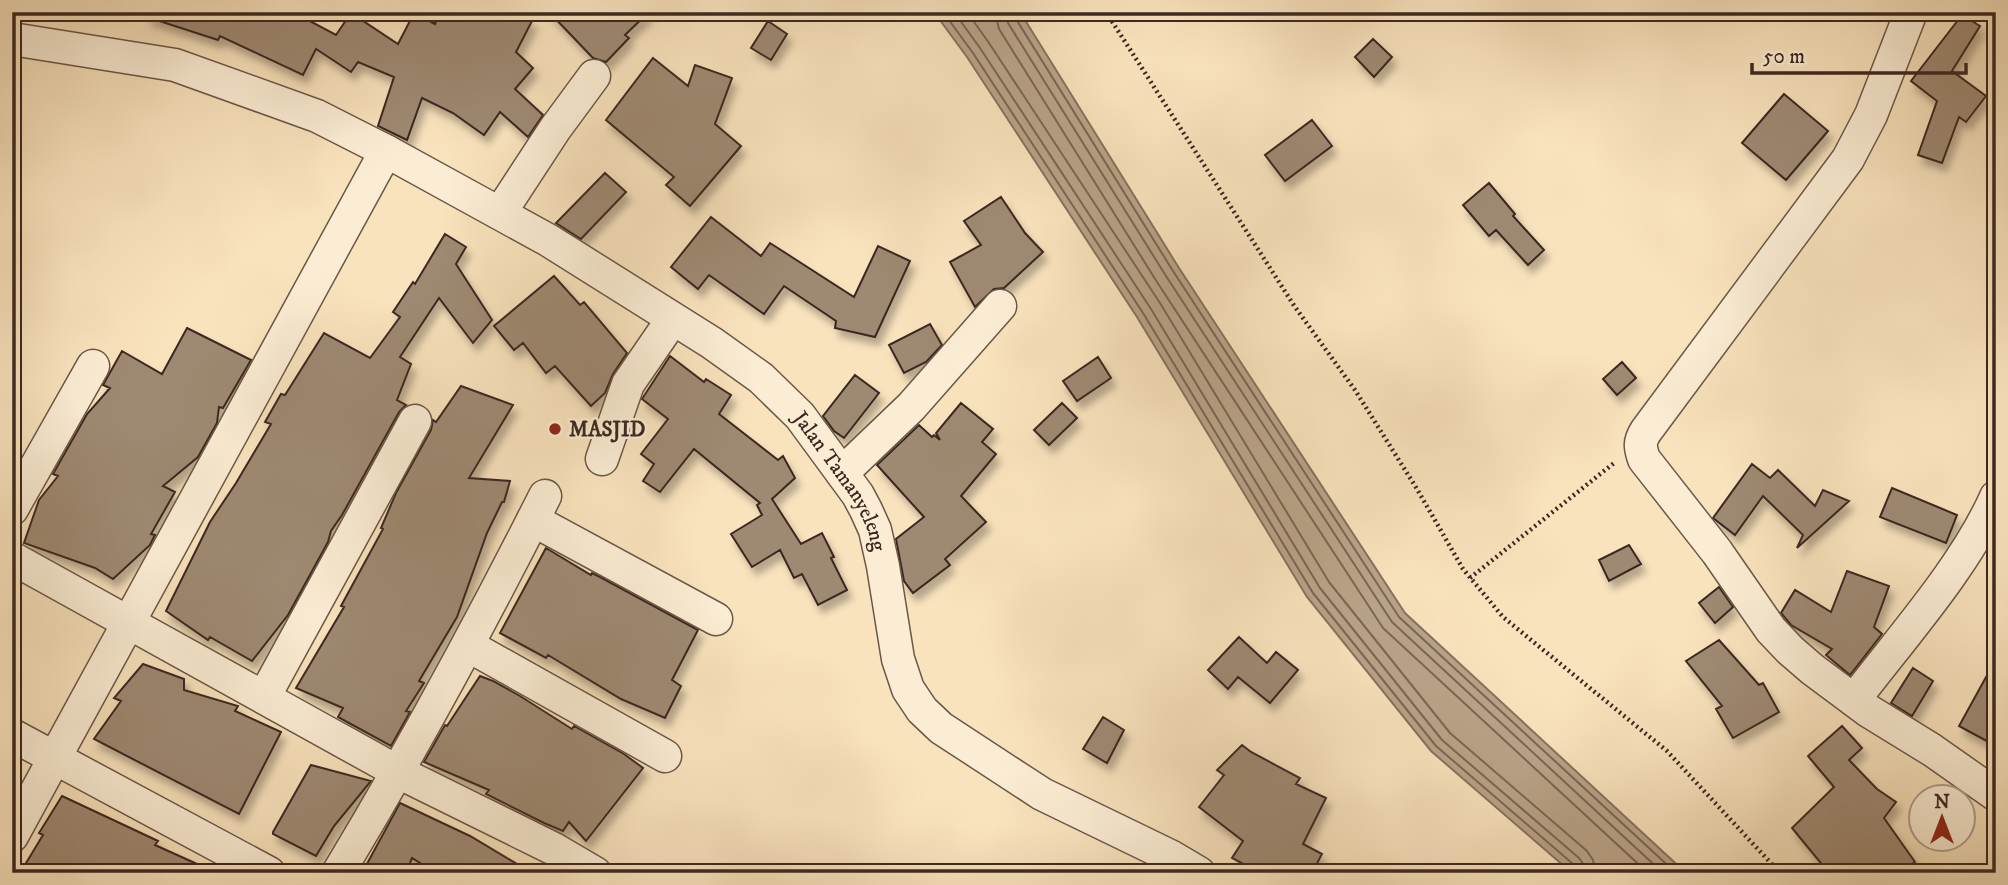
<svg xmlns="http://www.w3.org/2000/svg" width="2008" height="885" font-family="'IM FELL DW Pica',serif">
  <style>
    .water { fill: #b9a388; stroke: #87725e; stroke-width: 2 }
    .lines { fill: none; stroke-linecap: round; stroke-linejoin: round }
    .shore { stroke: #7a6654; stroke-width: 2 }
    .building { fill: #9e8972; stroke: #3c2820; stroke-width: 2; filter: url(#shadow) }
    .street-casing { stroke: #6b5747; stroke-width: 35 }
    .path { stroke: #3c2820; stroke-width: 4.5; stroke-dasharray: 2 3.5; stroke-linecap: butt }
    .street { stroke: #fbedd4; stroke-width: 32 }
    .poi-dot { fill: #8f2418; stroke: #fbedd4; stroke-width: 2.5 }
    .labels { text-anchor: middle; stroke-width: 5; stroke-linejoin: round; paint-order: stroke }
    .poi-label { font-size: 21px; font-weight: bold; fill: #3c2820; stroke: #fbedd4; text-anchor: start }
    .street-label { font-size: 21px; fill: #3c2820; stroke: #fbedd4 }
  </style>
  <defs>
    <filter id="shadow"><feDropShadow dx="4.5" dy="8" stdDeviation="3.5" flood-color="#0004"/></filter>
  </defs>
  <rect width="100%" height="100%" fill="#f9e3bd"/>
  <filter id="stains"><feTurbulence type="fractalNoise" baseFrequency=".00286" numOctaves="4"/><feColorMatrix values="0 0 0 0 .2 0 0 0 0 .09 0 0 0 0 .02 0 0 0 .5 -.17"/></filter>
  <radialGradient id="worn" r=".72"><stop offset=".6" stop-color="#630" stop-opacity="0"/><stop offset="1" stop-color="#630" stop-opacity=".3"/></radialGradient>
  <path class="water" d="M934,12H1020L1179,268L1405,613L1686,873H1572L1431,751L1307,597L1137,317L967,57Z"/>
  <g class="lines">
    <path class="shore" d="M943,12L973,53L1143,313L1313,593L1436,746L1573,864L1576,873
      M954,12L980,48L1151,309L1320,588L1442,740L1579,858L1584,865L1585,873
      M967,12L989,43L1160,303L1329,582L1450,733L1587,851L1593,860L1595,873
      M995,12L999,29L1157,282L1383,628L1648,873
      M1006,12L1008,23L1166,276L1392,622L1663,873
      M1015,12L1016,19L1173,271L1399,617L1676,873"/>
  </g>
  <path class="building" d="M148,12H293L336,35L351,13L398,44L414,13L435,24L440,12H515L532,21L516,52L533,68L515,89L543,115L528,137L500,112L484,135L453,113L422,98L407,140L378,126L394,77L358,62L351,72L316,49L303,75L220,36L218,40L147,17Z
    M549,12H649L625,35L629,38L606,62L593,58Z
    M1962,15L1980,26L1952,71L1986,96L1966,122L1959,117L1942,163L1918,155L1937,101L1911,81Z
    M768,21L787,34L771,60L751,48Z
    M1373,39L1392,57L1374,77L1355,57Z
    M653,58L688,86L695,65L732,78L715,124L741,146L690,206L666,185L674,177L606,120Z
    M1784,94L1828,131L1786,180L1742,143Z
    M1312,120L1332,146L1285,181L1265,155Z
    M605,173L626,192L581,239L556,223Z
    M1489,183L1515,214L1513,216L1544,250L1528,265L1496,230L1489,236L1463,205Z
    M1001,197L1025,233L1043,252L1004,288L994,289L975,307L950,262L981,245L964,221Z
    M711,217L761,256L770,243L854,297L878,246L910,261L875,337L835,328L836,321L784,286L764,314L709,275L698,289L671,267Z
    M445,234L466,247L456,264L492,320L473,343L439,298L400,357L411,364L397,400L406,405L399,412L342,515L331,531L328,542L288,615L252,661L210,637L208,640L166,611L210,522L236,483L271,424L265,422L281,394L285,395L324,333L370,358L400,317L393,312L413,282L415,284Z
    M554,276L580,305L584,302L627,353L613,374L605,393L591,406L555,366L546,373L523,343L514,350L494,326Z
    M930,324L942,345L926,362L904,373L889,345Z
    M187,328L251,360L223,408L219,407L217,423L198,457L163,486L175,492L151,534L155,535L150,545L113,579L95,568L24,543L39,500L58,476L53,474L87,414L110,388L103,385L122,351L162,374Z
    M670,356L704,382L706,379L731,395L719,414L778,460L783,456L795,478L772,499L801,544L822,533L834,557L831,558L847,590L818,605L802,574L794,578L780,550L752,567L731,534L762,515L757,505L760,503L694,449L660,492L643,481L654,464L641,454L668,419L642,399Z
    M1098,357L1111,378L1077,401L1063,381Z
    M1622,362L1636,378L1617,395L1603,379Z
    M855,375L879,393L844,438L834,431L823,416Z
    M461,386L513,405L469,478L510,481L504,502H502L487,533L457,617L419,681L424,683L406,711L410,712L391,746L338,717L343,708L296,688L344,607L341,606L383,529L381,528L396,493L431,430L433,420L436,422Z
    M961,403L993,429L982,442L996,454L961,496L986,522L945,559L950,565L913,593L904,581L896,539L924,517L877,465L919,425L932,437L934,435L940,440L936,433Z
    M1062,403L1077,418L1049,445L1034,430Z
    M1752,464L1770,478L1778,470L1815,506L1823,490L1849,501L1797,548L1803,535L1763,496L1735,535L1713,518Z
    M1892,488L1957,515L1946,543L1880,517Z
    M1629,545L1641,564L1609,581L1599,560Z
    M546,548L591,575L592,573L600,577L698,630L672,680L681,686L665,718L621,699L548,655L546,658L500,633Z
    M1847,571L1889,586L1874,627L1882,634L1850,675L1826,655L1832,649L1791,625L1781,613L1795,590L1831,612Z
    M1719,587L1733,607L1715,623L1699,603Z
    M1239,637L1267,663L1276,652L1298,670L1270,703L1238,677L1228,689L1208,670Z
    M1719,640L1759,685L1763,683L1779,712L1733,738L1716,709L1722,706L1686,661Z
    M1996,659V746L1959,726Z
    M143,664L184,679V690L238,706L235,711L281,732L239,814L94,739L121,701L114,698Z
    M1913,668L1933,681L1912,716L1891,703Z
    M480,676L493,681L520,696L572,729L574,726L624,754L643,768L586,841L569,822L563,831L544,823L486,794L489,790L424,762L445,725L447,726Z
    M1103,717L1124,730L1107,763L1083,749Z
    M1842,726L1862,748L1849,760L1877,789L1896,802L1884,818L1915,862L1899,873H1829L1792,828L1834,787L1808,756Z
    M1242,745L1251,752L1300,778L1296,784L1326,798L1303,844L1322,854L1312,873H1260L1232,858L1243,841L1199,807L1224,775L1217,770Z
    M311,765L371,781L334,826L316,856L273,834V832Z
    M62,796L158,841L155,845L217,873H20L43,835L39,833Z
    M400,803L470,836L532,873H436L412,858L406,873H362Z"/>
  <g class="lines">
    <defs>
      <g id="street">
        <path d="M1911,12L1871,115L1848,159L1646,431C1639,442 1640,447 1644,459L1717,552L1771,630L1790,650L1812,669L1867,710L1932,750L1996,795"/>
        <path id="s1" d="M12,39L175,65L317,116L386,151L548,240L712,343L761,378L800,416L858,495L866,510L875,530L883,566L898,659L908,689L922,710L941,728L1042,794L1172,857L1199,873"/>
        <path d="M500,213L555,129L594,76"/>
        <path d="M602,459L628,384L672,320"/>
        <path d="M842,473L911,407L1000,306"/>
        <path d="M12,509L93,366"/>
        <path d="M533,520L716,619"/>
        <path d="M12,558L398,772L554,849L595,873"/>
        <path d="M469,646L665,756"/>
        <path d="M264,697L415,421"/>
        <path d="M1854,700C1901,638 1965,567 1996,497"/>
        <path d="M12,735L269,873"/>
        <path d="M12,836L386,151"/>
        <path d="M338,873C412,750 480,625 545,496"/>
      </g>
    </defs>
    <use href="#street" class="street-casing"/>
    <path class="path" d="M1106,12L1295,307L1355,390L1417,489L1463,569L1503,617L1667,751L1780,873
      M1470,578L1614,463"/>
    <use href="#street" class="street"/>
  </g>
  <circle class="poi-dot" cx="555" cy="429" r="7"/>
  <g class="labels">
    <g class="poi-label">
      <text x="569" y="436">MASJID</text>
    </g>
    <g class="street-label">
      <text dy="7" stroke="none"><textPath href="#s1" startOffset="964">Jalan Tamanyeleng</textPath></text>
    </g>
  </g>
  <rect width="2008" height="885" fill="none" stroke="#f9e3bd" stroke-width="42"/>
  <rect x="14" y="14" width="1980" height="857" fill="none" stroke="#3c2820" stroke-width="3.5"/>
  <rect x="21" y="21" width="1966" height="843" fill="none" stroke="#3c2820" stroke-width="2"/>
  <g transform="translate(1942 818)"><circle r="33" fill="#fbedd4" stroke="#af9e8c" stroke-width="2"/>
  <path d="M0-5L12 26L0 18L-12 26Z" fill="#8f2418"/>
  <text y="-10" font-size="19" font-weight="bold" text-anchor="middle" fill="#3c2820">N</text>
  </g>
  <path d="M1752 63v10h214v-10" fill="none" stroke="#3c2820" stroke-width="3.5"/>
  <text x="1763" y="63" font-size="21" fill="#3c2820" stroke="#fbedd4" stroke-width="5" paint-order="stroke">50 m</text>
  <rect width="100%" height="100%" filter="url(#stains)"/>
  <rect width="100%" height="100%" fill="url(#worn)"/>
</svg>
